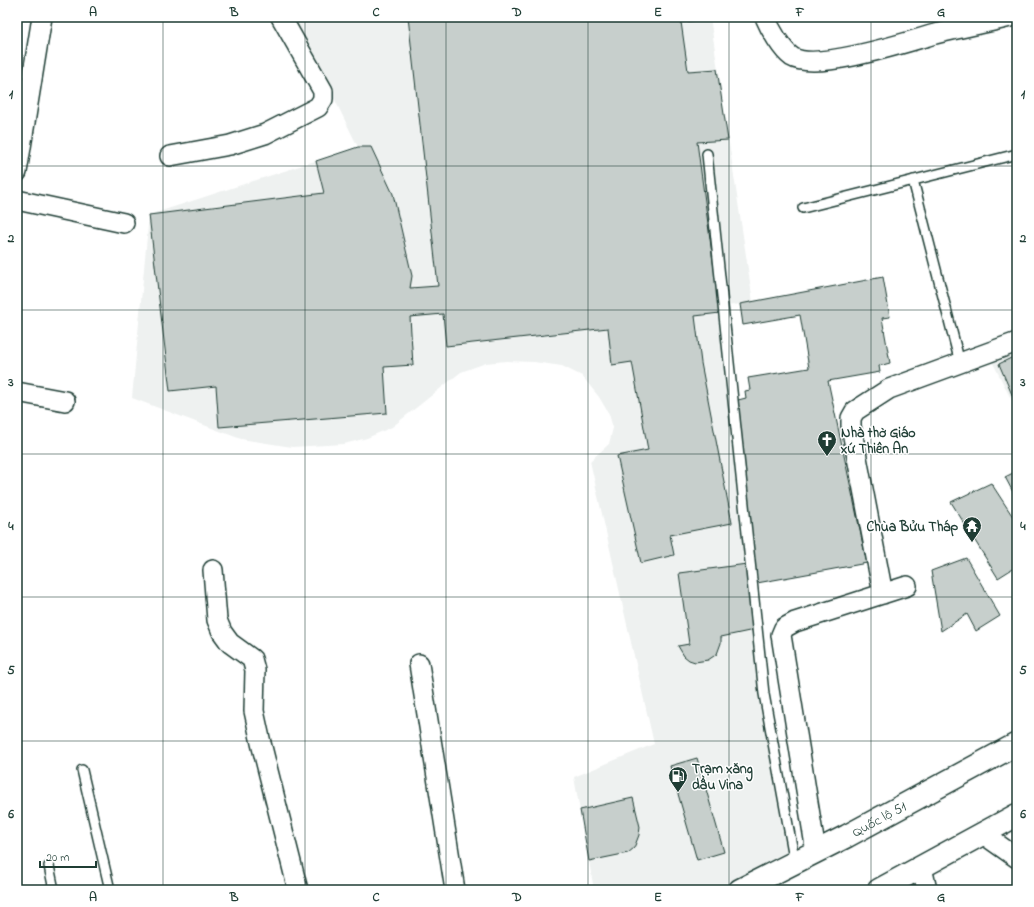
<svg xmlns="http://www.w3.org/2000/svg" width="1034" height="907" font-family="'Indie Flower',sans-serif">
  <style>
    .built { fill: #eef1f0 }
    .building { fill: #c7cfcc; stroke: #1f3d34 }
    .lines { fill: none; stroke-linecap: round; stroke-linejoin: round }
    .lane-casing { stroke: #1f3d34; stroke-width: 12 }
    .street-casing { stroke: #1f3d34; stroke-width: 22 }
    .highway-casing { stroke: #1f3d34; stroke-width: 25 }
    .lane { stroke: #fff; stroke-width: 9 }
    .street { stroke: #fff; stroke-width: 19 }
    .highway { stroke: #fff; stroke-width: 22 }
    .grid { fill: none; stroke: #1f3d34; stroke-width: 1; stroke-opacity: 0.55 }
    .labels { text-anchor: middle; stroke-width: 3; stroke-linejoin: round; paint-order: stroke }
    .poi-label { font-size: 14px; font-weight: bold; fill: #1f3d34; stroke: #fff; text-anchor: start }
    .street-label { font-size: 14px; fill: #1f3d34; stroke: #fff }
    .neatline { fill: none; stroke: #1f3d34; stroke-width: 1.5 }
    .grid-label { font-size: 13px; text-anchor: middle; font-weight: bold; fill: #1f3d34 }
  </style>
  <rect width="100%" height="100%" fill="#fff"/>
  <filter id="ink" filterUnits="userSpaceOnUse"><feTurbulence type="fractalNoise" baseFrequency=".025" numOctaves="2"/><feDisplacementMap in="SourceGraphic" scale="8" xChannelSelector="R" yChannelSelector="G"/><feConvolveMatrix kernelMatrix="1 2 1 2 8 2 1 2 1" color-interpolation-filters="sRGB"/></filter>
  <g filter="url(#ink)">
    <path class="built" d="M288,17H710L753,302L728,306L754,630L792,870L739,890H594L574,777L654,744L590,461L609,444L613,428L609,414L599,397L582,376L562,366L534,362L506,361L486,363L461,372L392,427L367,438L344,444L292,447L241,439L132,398L149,215L358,147L329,88Z
      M1017,349V411L991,359Z"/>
    <path class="building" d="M408,17H710V19L681,22L688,71L717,69L728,140L697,142L720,313L695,316L701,363L732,523L670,535L674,555L641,563L617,456L648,450L632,362L612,365L608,328L446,346L443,314L410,317L413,365L384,367L387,413L219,427L216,386L170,391L149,215L324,193L316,161L358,147H371L393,194L412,276L410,288L438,286Z
      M883,277L890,317L882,318L890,363L879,366L880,372L828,381L867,563L757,583L738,400L746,398L745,391L750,390L748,378L809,368L800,315L743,325L740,304Z
      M1017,355V403L1016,404L999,364Z
      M1017,471V493L1014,494L1005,477Z
      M991,483L1017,523V566L998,578L951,502Z
      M966,558L1000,616L976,631L967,614L941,631L931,571Z
      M747,564L754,630L721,637V643L717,654L708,660L695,662L689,660L684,656L678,646L689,644L679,573Z
      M697,758L724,852L697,860L670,766Z
      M633,798L640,827L639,835L634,848L628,853L589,861L580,810Z"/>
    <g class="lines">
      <defs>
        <path id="lane" d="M707,154L764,694L795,863
          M913,180L960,363
          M803,208L1017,154
          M82,770L110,890
          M49,866L54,890"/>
        <path id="street" d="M765,17C770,29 782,50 792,57C816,72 907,42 935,34C960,28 985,23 1010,17
          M170,156L230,145L265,134L318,107L323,99V91L281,17
          M17,172L42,17
          M17,200L124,223
          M17,392L65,401
          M213,570L217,620L222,632L230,643L252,659L255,670L254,711L261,743L298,890
          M883,594L851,426V418L855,411L889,389L1017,342
          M419,664L455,890
          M983,834L1017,858
          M816,852L781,635L784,628L795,622L907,586
          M922,867L927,890"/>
        <g id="highway">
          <path id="s1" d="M740,890L847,836L1017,744"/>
          <path d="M879,890L1017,815"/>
        </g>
      </defs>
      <use href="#lane" class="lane-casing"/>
      <use href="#street" class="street-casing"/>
      <use href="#highway" class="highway-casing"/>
      <use href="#lane" class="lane"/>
      <use href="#street" class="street"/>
      <use href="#highway" class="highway"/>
    </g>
  </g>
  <path class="grid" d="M163,17V890M305,17V890M446,17V890M588,17V890M729,17V890M871,17V890M17,166H1017M17,310H1017M17,454H1017M17,597H1017M17,741H1017"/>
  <defs>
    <symbol id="church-pin" viewBox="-11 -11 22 30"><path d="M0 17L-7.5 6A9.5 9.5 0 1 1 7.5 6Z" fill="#1f3d34" stroke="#fff"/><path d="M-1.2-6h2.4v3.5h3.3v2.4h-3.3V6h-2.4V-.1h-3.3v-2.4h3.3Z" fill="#fff"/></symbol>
    <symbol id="temple-pin" viewBox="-11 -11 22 30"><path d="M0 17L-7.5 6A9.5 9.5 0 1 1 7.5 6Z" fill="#1f3d34" stroke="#fff"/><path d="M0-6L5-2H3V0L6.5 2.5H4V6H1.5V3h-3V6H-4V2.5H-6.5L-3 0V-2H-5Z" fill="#fff"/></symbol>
    <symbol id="fuel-pin" viewBox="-11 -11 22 30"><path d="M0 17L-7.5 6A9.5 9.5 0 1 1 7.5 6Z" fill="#1f3d34" stroke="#fff"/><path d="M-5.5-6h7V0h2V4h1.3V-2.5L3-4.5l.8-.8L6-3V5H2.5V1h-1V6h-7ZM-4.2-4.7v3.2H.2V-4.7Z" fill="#fff"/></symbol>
  </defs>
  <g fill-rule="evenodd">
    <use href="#church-pin" x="816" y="429" width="22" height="30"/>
    <use href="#temple-pin" x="961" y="515" width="22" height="30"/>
    <use href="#fuel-pin" x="667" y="765" width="22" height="30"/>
  </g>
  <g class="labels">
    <g class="poi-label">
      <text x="841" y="437">Nhà thờ Giáo<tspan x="841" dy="16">xứ Thiên An</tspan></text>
      <text x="958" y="531" text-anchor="end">Chùa Bửu Tháp</text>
      <text x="692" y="773">Trạm xăng<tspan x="692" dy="16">dầu Vina</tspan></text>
    </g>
    <g class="street-label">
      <text dy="5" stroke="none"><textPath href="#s1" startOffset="156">Quốc lộ 51</textPath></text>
    </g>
  </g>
  <rect width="1034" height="907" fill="none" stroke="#fff" stroke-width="44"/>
  <path d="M40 861v6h56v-6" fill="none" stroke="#1f3d34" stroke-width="2"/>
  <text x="46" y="861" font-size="12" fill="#1f3d34" stroke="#ffffff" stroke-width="3" paint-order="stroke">20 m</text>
  <rect x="22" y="22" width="990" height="863" class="neatline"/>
  <g class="grid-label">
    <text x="93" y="16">A</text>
    <text x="234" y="16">B</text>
    <text x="376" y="16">C</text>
    <text x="517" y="16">D</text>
    <text x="658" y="16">E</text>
    <text x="800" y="16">F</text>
    <text x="941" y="16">G</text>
    <text x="11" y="98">1</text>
    <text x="1023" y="98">1</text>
    <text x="11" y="242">2</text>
    <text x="1023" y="242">2</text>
    <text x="11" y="386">3</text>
    <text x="1023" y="386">3</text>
    <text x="11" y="530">4</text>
    <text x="1023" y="530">4</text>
    <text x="11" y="674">5</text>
    <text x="1023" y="674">5</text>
    <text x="11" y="818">6</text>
    <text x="1023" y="818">6</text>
    <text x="93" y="901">A</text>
    <text x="234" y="901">B</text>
    <text x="376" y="901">C</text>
    <text x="517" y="901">D</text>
    <text x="658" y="901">E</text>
    <text x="800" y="901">F</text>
    <text x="941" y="901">G</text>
  </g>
</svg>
